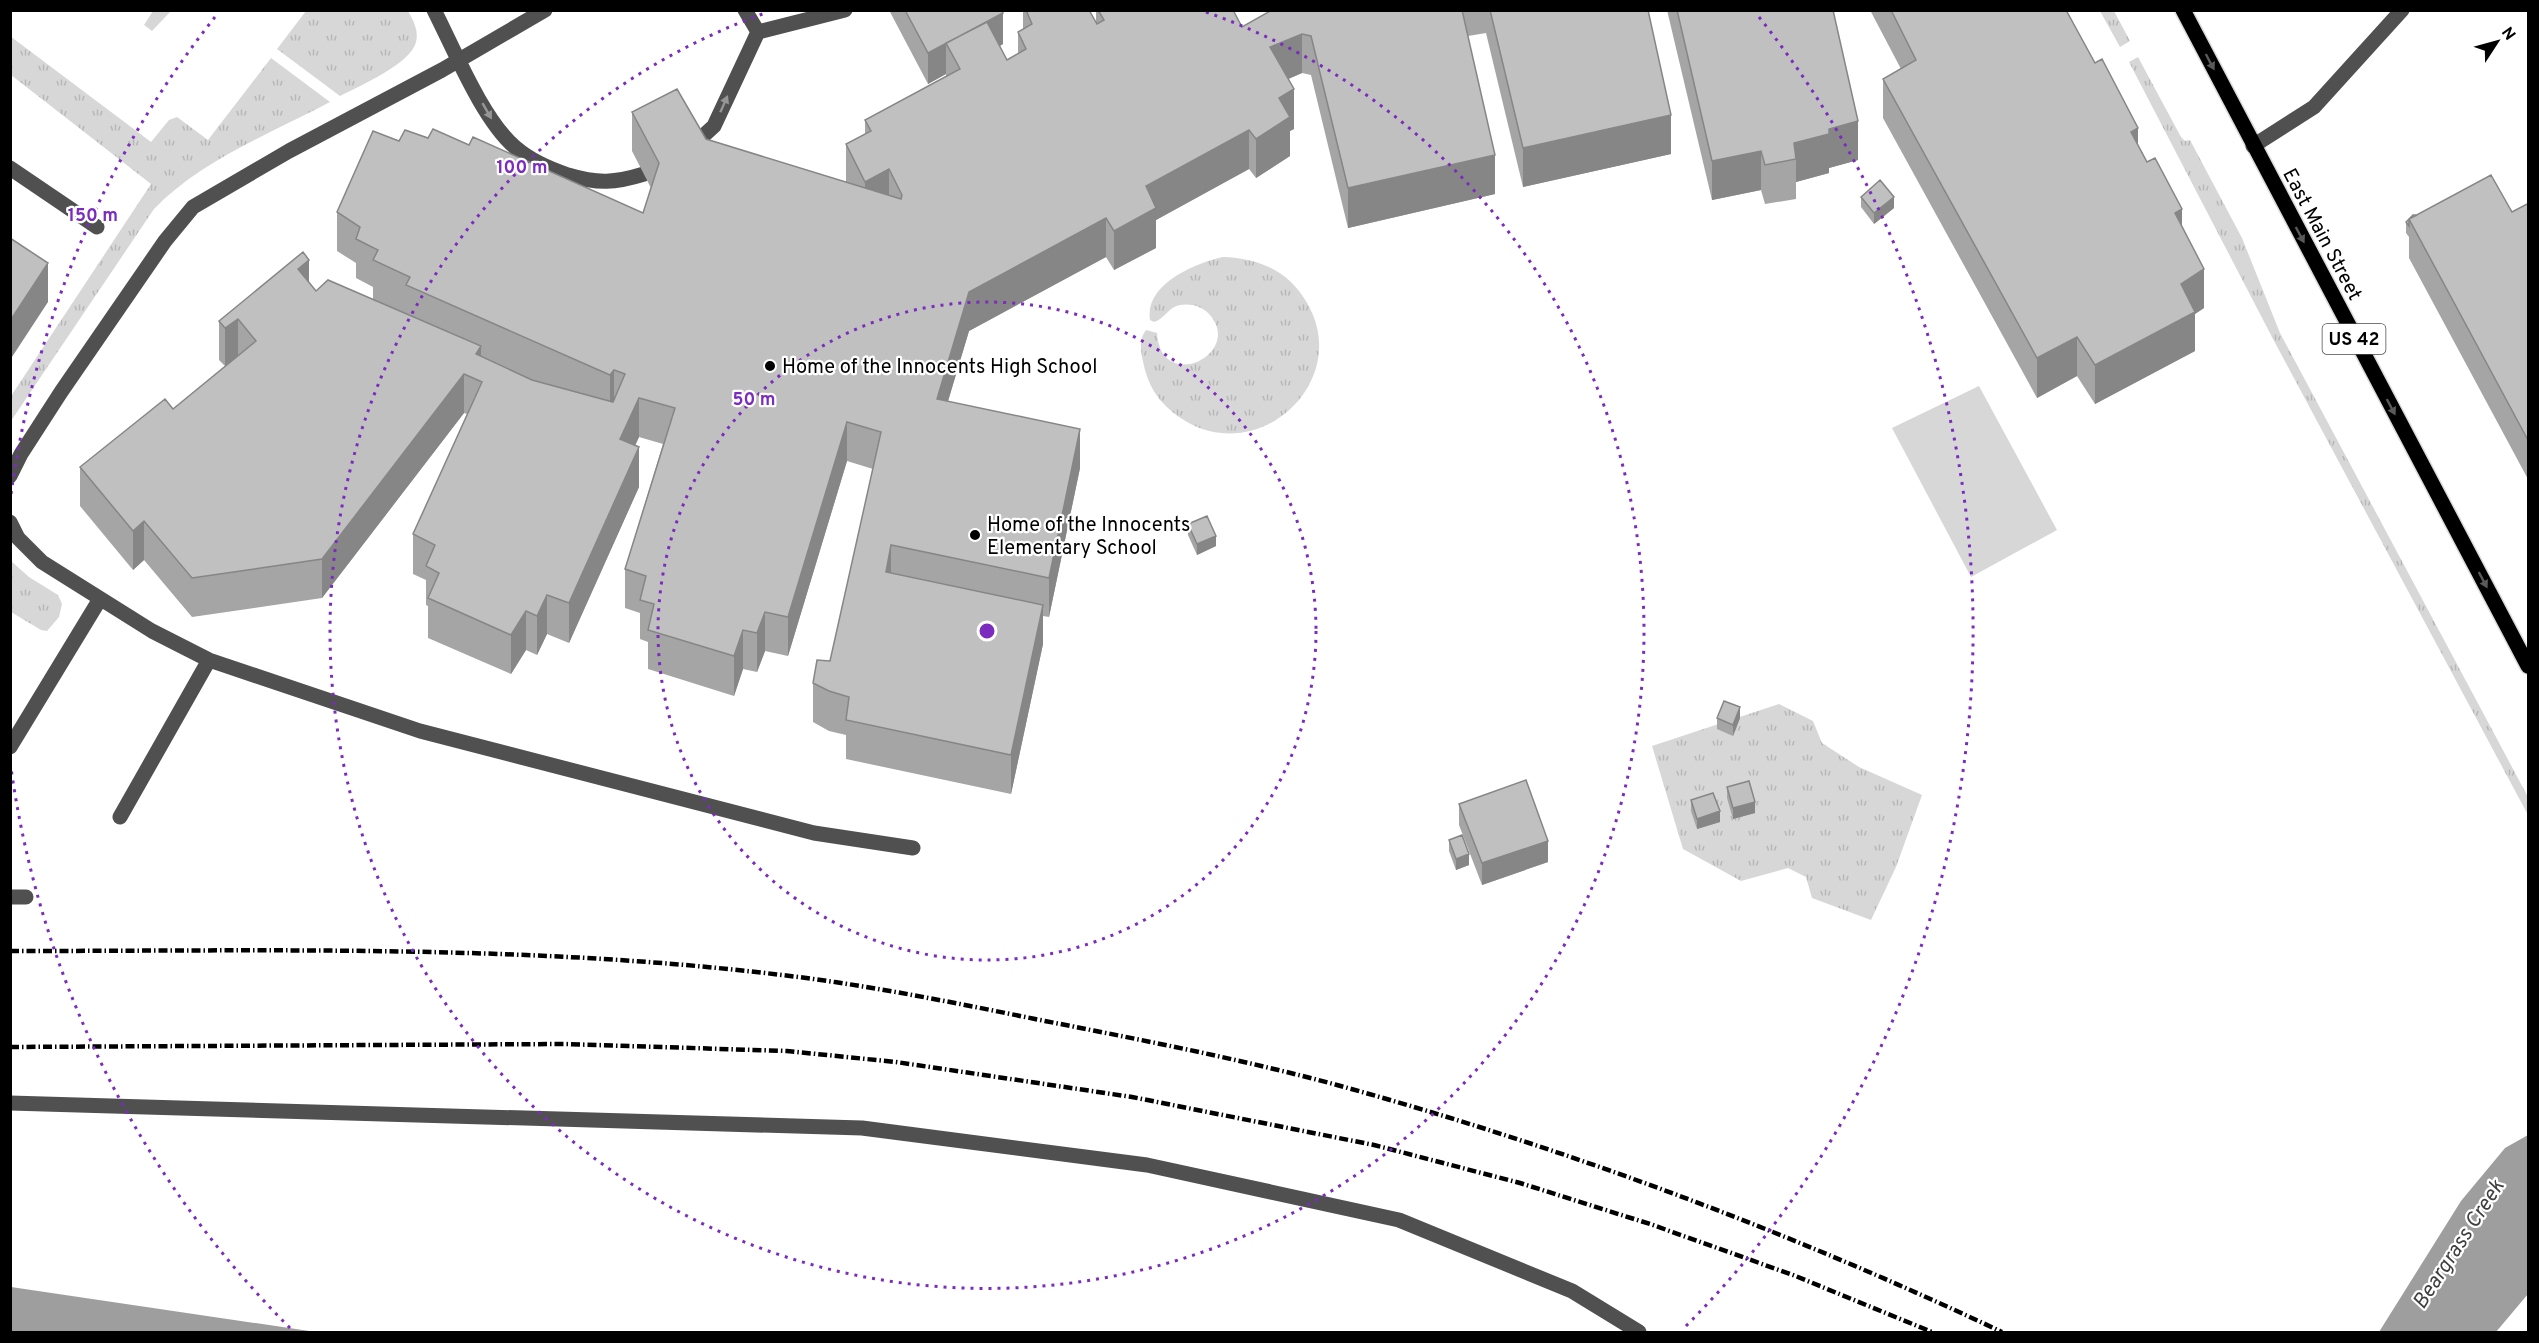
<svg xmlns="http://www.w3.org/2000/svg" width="2539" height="1343" font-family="Overpass,sans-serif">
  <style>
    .grass { fill: url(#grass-tufts) }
    .pitch { fill: #d7d7d7 }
    .water { fill: #9e9e9e }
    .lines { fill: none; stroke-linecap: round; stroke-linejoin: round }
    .major-casing { stroke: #dbdbdb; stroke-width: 18 }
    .minor { stroke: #505050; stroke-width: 15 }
    .major { stroke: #000; stroke-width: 15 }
    .rail { stroke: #000; stroke-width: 4.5; stroke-dasharray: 9 3 1.5 3; stroke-linecap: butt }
    .wall { fill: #a5a5a5 }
    .shaded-wall { fill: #868686 }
    .building { fill: #c0c0c0; stroke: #868686; stroke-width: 1.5 }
    .oneway { fill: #595959 }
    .oneway2 { fill: #969696 }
    .ring { fill: none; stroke: #7b2cbf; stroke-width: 3; stroke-dasharray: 3 6 }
    .poi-dot { fill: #000; stroke: #fff; stroke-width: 2 }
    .labels { text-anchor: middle; stroke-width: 4.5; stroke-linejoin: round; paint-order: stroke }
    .shield { fill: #fff; stroke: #4c4c4c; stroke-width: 1.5 }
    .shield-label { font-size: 18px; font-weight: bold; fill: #000 }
    .street-label { font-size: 20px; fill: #000; stroke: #fff }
    .poi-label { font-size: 20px; fill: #000; stroke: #fff; text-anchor: start }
    .water-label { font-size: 21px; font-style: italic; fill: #3f3f3f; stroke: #fff }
    .centre { fill: #7b2cbf; stroke: #fff; stroke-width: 3 }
    .ring-label { font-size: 18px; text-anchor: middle; font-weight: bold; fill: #7b2cbf; stroke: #fff; stroke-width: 4.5; stroke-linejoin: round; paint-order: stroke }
  </style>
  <defs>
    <pattern id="grass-tufts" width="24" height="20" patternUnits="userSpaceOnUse" patternTransform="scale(1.5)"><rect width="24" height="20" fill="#d7d7d7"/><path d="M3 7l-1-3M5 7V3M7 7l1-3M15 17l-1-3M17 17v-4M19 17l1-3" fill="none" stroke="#b7b7b7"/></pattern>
  </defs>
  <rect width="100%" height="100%" fill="#fff"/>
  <path class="grass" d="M153,11H171L152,31L144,25Z
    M306,11H408C413,20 419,30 416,42C411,64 359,86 340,96L277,49Z
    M2100,11H2114L2130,41L2120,47Z
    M10,36L151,142L169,120L177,117L208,140L271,58L330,102C270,134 201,160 154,209L11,421V396L151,184L11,75Z
    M2138,57L2181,137L2185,141L2190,140L2242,238L2280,333L2528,797V815L2272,337L2129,62Z
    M1223,257C1259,258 1289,271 1307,303C1352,379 1263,465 1187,422C1166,410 1151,393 1145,370C1142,357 1137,341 1146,330L1157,333C1161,395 1245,353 1209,314C1202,306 1190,303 1180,305C1168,307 1165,319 1154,322L1150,320C1144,284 1196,263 1223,257Z
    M11,561L29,577L58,595L62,604L59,617L47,631L41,630L11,612Z
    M1779,704L1813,721L1822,743L1859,767L1922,795L1896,867L1871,920L1812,898L1806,877L1788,868L1741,881L1683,849L1652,746Z"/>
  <path class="pitch" d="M1979,386L2057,530L1971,577L1892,428Z"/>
  <path class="water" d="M2528,1135V1294L2496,1332H2379L2461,1201L2505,1148Z
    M10,1287H11L316,1332H11Z"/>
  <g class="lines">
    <defs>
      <path id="major" d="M2183,10L2528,666"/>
    </defs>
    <use href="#major" class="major-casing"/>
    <path class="minor" d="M434,10C454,49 483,121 516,148C531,161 550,169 568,175C598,184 615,183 644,174
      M745,10L758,32L845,10
      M2253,146L2314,107L2402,10
      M689,149L714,126L758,32
      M10,168L97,227
      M10,476L21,454L61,392L165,241L193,207L289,151L442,70L545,10
      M10,522L18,538L42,562L152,631L209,660L420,731L814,833L913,848
      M10,747L100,599
      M120,817L209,660
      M10,897H26
      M10,1103L862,1128L1147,1165L1399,1220L1572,1291L1639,1332"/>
    <use href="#major" class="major"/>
    <path class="rail" d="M10,951C268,951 526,944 782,975C867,985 951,1002 1035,1019C1136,1039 1237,1058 1337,1085C1566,1148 1788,1231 2002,1332
      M10,1047L564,1044L787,1051L896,1062L1132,1097L1374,1145L1520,1183L1650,1224L1793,1275L1932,1332"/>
  </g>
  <path class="wall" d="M889,10H1001L1003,44L1000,46L1007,60L1018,54V32L1023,30V10H1089L1096,22V10H1233L1242,27L1272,10H1648L1671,154L1523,187L1486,33L1468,36L1495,194L1348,228L1311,75L1302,73L1288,79L1294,129L1290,131V156L1256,178L1249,169L1156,220V248L1114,270L1106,257L969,331L948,401L1080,468L1049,617L1043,616V644L1011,794L846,759V735L829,731L813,722V683L830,661L873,469L847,461L788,656L765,651L757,672L743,669L734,696L648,669V642L640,639V613L625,608V569L663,444L639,437L635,446L639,487L569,643L547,634L537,655L526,650L511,674L428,638V606L426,605V580L413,574V534L467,414L464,413L322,598L192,617L144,560L133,570L80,506V467L173,409L225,366L219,360V321L309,282L316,291L373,299V287L356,278V263L337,251V212L399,141L428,138L469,145L643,213L651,188L632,151V112L706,139L846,182V144L865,134V120L946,76V74L928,84Z
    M1667,10H1833L1858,160L1829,168V173L1796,182V199L1765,204L1761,190L1712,200Z
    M1870,10H2066L2182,227L2204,308L2195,314V351L2095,404L2077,376L2037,398L1883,118V79L1901,69Z
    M1861,197L1894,208L1874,224L1861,207Z
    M2529,203V481L2409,258V237L2406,233V222L2413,215L2512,212Z
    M1188,524L1216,546L1197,555L1188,535Z
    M1717,718H1740L1733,736L1717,729Z
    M1727,787L1755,813L1733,819L1727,798Z
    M1691,800L1720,822L1697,829L1691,811Z
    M1459,804L1548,862L1482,885L1459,825Z
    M1449,840L1469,865L1456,870L1449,851Z"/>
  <path class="shaded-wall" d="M1003,13V44L959,67L946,43V74L928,84V53Z
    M1302,34V73L1270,87V47Z
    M1294,89V129L1290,131V156L1256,178V139L1279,98Z
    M1671,115V154L1523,187V148Z
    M1858,121V160L1829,168V173L1796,182V159L1794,143L1829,129Z
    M2138,128V167L2131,132Z
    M1249,130V169L1156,220V248L1114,270V231L1146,186Z
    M1761,151V190L1712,200V161Z
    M1495,155V194L1348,228V188Z
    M889,169V209L865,221V182Z
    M1894,197V208L1874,224V213Z
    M2182,209V249L2175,213Z
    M1106,218V257L969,331L937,438V399L969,292Z
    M309,260V300L298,269Z
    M48,263V302L10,360V321Z
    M2204,269V308L2195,314V351L2095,404V365L2181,284Z
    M238,319V358L225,367V328Z
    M2077,337V376L2037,398V358Z
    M481,346V381L476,354Z
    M614,370V409L610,415V375Z
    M464,374V413L322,598V559Z
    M639,398V437L620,478V439Z
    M847,422V461L788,656V617Z
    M1080,429V468L1049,617V578Z
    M639,447V487L569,643V603Z
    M144,521V560L133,570V531Z
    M1216,536V546L1197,555V544Z
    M891,545V584L886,572Z
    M547,595V634L537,655V616Z
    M1043,605V644L1011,794V755Z
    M526,611V650L511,674V635Z
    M765,612V651L757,672V633Z
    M743,630V669L734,696V656Z
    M1740,707V718L1733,736V725Z
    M1755,802V813L1733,819V808Z
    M1720,811V822L1697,829V819Z
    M1548,841V862L1482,885V863Z
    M1469,854V865L1456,870V859Z"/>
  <path class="building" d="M905,10H1001L1003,13L928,53Z
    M1026,10H1089L1097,24L1104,20L1098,10H1233L1242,27L1272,10H1462L1495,155L1348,188L1311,36L1302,34L1270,47L1294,89L1279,98L1290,117L1256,139L1249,130L1146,186L1156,208L1114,231L1106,218L969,292L937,399L1080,429L1049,578L891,545L886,572L1043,605L1011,755L846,720L849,697L829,691L813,683L817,660L830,661L881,432L847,422L788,617L765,612L757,633L743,630L734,656L648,630L654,604L640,600L646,576L625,569L675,408L639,398L620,439L639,447L569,603L547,595L537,616L526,611L511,635L428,598L439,573L426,566L435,545L413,534L482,382L464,374L322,559L192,578L144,521L133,531L80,467L165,399L173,409L256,341L238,319L225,328L219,321L303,252L309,260L298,269L316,291L328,280L481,346L476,354L532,380L613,402L625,374L614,370L610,375L406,285L410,277L373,260L378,250L356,239L360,227L337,212L373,131L399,141L405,130L428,138L433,129L469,145L473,137L643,213L659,163L632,112L677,89L706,139L901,199L902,195L889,169L865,182L846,144L871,131L865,120L960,69L946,43L987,22L1007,60L1026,49L1018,32L1032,24Z
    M1490,10H1648L1671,115L1523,148Z
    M1677,10H1833L1858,121L1829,129V134L1794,143L1796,159L1765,165L1761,151L1712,161Z
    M1891,10H2066L2095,63L2102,59L2138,128L2131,132L2147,162L2155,158L2182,209L2175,213L2204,269L2181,284L2195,312L2095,365L2077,337L2037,358L1883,79L1916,60Z
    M2491,175L2512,212L2529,203V442L2409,219Z
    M1880,180L1894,197L1874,213L1861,197Z
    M2413,215H2417L2409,219V226L2406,222Z
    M10,238L48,263L10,321Z
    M1207,516L1216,536L1197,544L1188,524Z
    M1724,701L1740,707L1733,725L1717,718Z
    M1526,780L1548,841L1482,863L1459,804Z
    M1749,781L1755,802L1733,808L1727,787Z
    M1713,793L1720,811L1697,819L1691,800Z
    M1462,835L1469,854L1456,859L1449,840Z"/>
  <defs><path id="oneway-solid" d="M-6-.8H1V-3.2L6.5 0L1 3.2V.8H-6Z" transform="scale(1.5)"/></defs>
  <g class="oneway">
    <use href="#oneway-solid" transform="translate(2210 62) rotate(62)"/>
    <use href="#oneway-solid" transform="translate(2300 235) rotate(62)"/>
    <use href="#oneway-solid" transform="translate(2391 407) rotate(62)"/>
    <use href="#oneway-solid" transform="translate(2483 580) rotate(62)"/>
  </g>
  <g class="oneway2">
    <use href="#oneway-solid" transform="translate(724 104) rotate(-66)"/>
    <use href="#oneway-solid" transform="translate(487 111) rotate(60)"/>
  </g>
  <g class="ring">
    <circle cx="987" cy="631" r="329"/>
    <path d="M1206 12A657 657 0 1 1 768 12"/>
    <path d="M290 1328A986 986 0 0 1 11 768M11 494A986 986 0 0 1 215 17M1759 17A986 986 0 0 1 1684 1328"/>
  </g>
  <g class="poi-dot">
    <circle cx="770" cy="366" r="6"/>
    <circle cx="975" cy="535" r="6"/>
  </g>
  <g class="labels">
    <rect class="shield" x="2322.5" y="324" width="63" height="30" rx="4.5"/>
    <g class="shield-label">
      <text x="2354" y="345">US 42</text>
    </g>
    <g class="street-label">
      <text transform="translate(2323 234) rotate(62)" y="7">East Main Street</text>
    </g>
    <g class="poi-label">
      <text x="782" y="373">Home of the Innocents High School</text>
      <text x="987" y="531">Home of the Innocents<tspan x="987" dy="23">Elementary School</tspan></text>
    </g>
    <g class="water-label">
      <text transform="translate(2458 1244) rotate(-57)" y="7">Beargrass Creek</text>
    </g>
  </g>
  <circle cx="987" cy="631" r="9" class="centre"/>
  <g class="ring-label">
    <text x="522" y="173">100 m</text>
    <text x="93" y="221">150 m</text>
    <text x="754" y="405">50 m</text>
  </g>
  <rect width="2539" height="1343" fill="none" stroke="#000000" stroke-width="24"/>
  <g transform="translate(2497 42) rotate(54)" stroke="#ffffff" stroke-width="4.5" paint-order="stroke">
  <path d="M0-4.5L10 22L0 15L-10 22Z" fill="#000000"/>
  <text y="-9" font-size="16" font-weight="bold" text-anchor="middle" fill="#000000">N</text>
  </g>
</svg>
